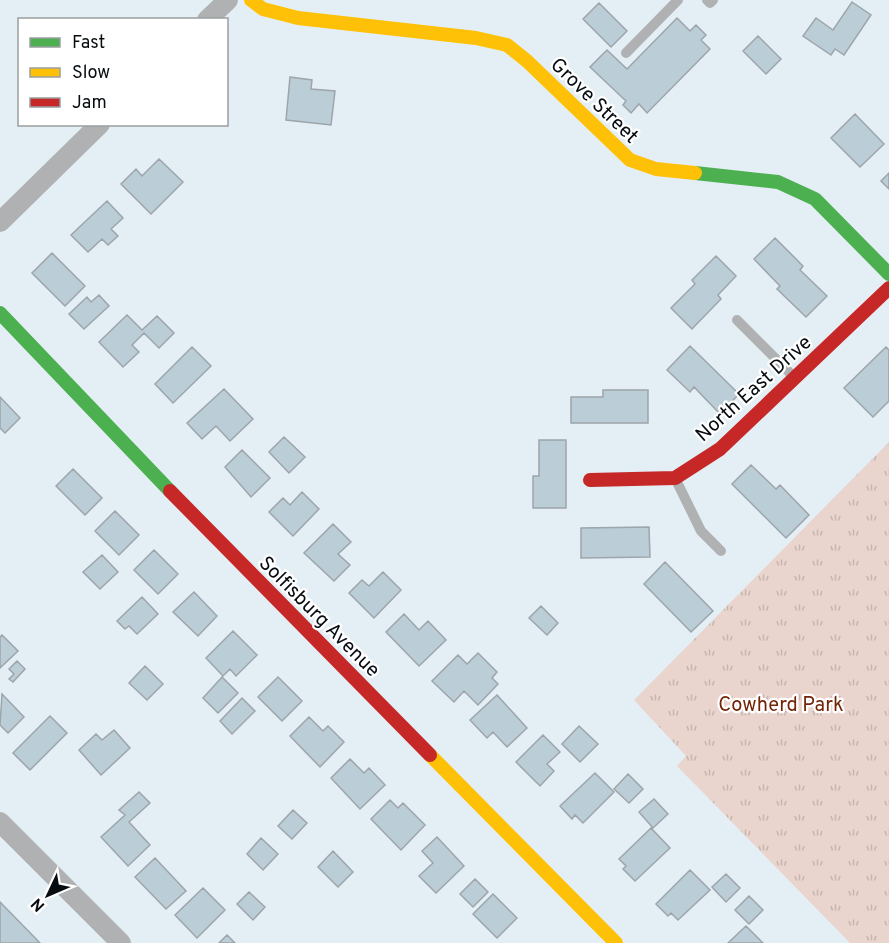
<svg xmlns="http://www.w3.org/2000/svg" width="889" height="943" font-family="Overpass,sans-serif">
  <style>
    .park { fill: url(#park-tufts) }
    .building { fill: #bbcdd7; stroke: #9da5aa; stroke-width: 1.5 }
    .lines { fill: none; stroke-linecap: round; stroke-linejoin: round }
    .lane { stroke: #b0b1b2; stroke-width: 10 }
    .street { stroke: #b0b1b2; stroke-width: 20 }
    .fast { stroke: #4caf50; stroke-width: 14 }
    .slow { stroke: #ffc107; stroke-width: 14 }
    .jam { stroke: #c62828; stroke-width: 14 }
    .labels { text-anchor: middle; stroke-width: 4.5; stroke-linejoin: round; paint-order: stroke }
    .street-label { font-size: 20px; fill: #060c10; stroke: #fff }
    .park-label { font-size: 20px; fill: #722406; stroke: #fff }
  </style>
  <defs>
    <pattern id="park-tufts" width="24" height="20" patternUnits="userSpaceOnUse" patternTransform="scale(1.5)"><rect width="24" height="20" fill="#ead4ce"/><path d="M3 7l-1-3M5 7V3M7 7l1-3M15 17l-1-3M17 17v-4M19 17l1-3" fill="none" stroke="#c7b5b0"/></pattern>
  </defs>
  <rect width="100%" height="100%" fill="#e4eff5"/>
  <path class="park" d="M889,442V943H850L677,766L686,756L634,700Z"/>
  <path class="building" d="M852,2L871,15L844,55L835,49L831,55L803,36L816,18L833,30Z
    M599,3L627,31L611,47L583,19Z
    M677,18L690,31L696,25L706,35L701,40L710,49L647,113L639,104L631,113L623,105L626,101L590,67L607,50L627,69Z
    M758,36L781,59L766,74L743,51Z
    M290,77L312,80L311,89L335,91L331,125L286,120Z
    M855,114L884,144L860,167L831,138Z
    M159,159L183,182L151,214L121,184L136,169L142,176Z
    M889,173V189L881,181Z
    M107,201L123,218L111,229L118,236L108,245L102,239L88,252L71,235Z
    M775,238L803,266L800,270L827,296L806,317L777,289L780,286L754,259Z
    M52,253L85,286L65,306L32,273Z
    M716,256L736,276L718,295L721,299L692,329L671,308L695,284L692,280Z
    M99,295L109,306L84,329L69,314L87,297L91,302Z
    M127,315L142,330L157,316L174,333L159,348L144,333L132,345L139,352L123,367L99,342Z
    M690,346L739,394L720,414L694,387L690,392L667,370Z
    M192,347L211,366L173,403L155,384Z
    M886,347L889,350V401L873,417L844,388Z
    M224,389L253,419L230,441L216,426L202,439L187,423Z
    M603,390H648V423H571V397H603Z
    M0,397L20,418L5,433L0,428Z
    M284,437L305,457L289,473L269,452Z
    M539,440H566V508H533V476H539Z
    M242,450L270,478L251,497L225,467Z
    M751,465L776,489L780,485L809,515L786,538L732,484Z
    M73,469L102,498L85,515L56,486Z
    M302,492L319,509L293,536L269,512L283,498L290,505Z
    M115,511L139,535L119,555L95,531Z
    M333,524L351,542L338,554L350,565L334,581L304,553Z
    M649,527L650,557L581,558V528Z
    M154,550L178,574L158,594L134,570Z
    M102,555L118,572L100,589L83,572Z
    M665,562L713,611L691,632L644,584Z
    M383,572L401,590L374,618L349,593L362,580L369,586Z
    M194,592L217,616L198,636L173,612Z
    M142,597L158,614L137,634L129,626L125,629L117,621Z
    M541,606L558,623L547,635L529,618Z
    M404,614L419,630L428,621L446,640L419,666L386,632Z
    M233,631L257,655L236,676L230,669L223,676L206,658Z
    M2,635L18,651L0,668V637Z
    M478,653L497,672L492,678L498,684L478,705L464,691L454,702L432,681L458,655L467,664Z
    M17,661L25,669L13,682L9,679L14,674L9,669Z
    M145,666L163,684L147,700L129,683Z
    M222,677L238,693L218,713L203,698Z
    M278,677L302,701L282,721L258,697Z
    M2,694L24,717L8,733L0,725Z
    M497,695L527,728L507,747L493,732L487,738L470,720Z
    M242,698L255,711L232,734L220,721Z
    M50,716L67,733L30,770L13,753Z
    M309,717L323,731L328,726L344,742L320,767L290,736Z
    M579,726L598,744L580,762L562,744Z
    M114,730L130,748L101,775L79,750L96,734L102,740Z
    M543,735L560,752L547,764L554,771L540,786L516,762Z
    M350,759L364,773L369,768L385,785L360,809L331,778Z
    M595,773L614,792L583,823L575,815L572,819L560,806Z
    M628,774L643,789L629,803L614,789Z
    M139,792L150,803L129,822L150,845L128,866L101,837L125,815L119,810Z
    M654,799L668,814L653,828L639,812Z
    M390,800L398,808L403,803L425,825L401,850L371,819Z
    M293,810L307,823L292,839L278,826Z
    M651,828L670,848L635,881L623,869L626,866L619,859Z
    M437,837L464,866L436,893L419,876L433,863L422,851Z
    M261,838L278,854L263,870L247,854Z
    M333,851L353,872L338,887L318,867Z
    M155,858L186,891L166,909L135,877Z
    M690,870L710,890L678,920L671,913L668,916L656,904Z
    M726,874L740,888L726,902L712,887Z
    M475,879L488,892L473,907L460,894Z
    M203,888L225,910L197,938L175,915Z
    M249,892L265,907L253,920L237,904Z
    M493,894L517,918L497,938L473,914Z
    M749,896L763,910L749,924L735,910Z
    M0,902L40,943H0Z
    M746,926L763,943H728Z
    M227,935L235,943H219Z"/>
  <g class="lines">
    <path class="lane" d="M707,0L710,3L713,0
      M626,53L678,0
      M737,320L794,377
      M675,478L701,531L721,551"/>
    <path class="street" d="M207,20L228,0
      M0,222L100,124
      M0,822L121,943"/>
    <path class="fast" d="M695,173L778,182L815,199L889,274
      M0,313L170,491"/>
    <path class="slow" d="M251,0L263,9L298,18L476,38L507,45L527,61L630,160L656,169L695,173
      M430,755L616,943"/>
    <path class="jam" d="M590,480L675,478L720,449L889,288
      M170,491L430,755"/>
  </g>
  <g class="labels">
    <g class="street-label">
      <text transform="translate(595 100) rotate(44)" y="7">Grove Street</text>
      <text transform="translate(753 388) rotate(-42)" y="7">North East Drive</text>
      <text transform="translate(320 616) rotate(45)" y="7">Solfisburg Avenue</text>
    </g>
    <g class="park-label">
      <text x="781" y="711">Cowherd Park</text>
    </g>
  </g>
  <rect x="18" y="18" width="210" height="108" fill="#ffffff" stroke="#9b9e9f" stroke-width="1.5"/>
  <rect x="30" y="38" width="30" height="9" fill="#4caf50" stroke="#9b9e9f" stroke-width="1.5"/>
  <text x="72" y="48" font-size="18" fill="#060c10">Fast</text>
  <rect x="30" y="68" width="30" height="9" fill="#ffc107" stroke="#9b9e9f" stroke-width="1.5"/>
  <text x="72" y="78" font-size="18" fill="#060c10">Slow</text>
  <rect x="30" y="98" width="30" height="9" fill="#c62828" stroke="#9b9e9f" stroke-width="1.5"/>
  <text x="72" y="108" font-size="18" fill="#060c10">Jam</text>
  <g transform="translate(48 895) rotate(226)" stroke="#ffffff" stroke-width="4.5" paint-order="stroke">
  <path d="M0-4.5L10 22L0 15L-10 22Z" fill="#060c10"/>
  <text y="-9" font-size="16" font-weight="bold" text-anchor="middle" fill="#060c10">N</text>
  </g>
</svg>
